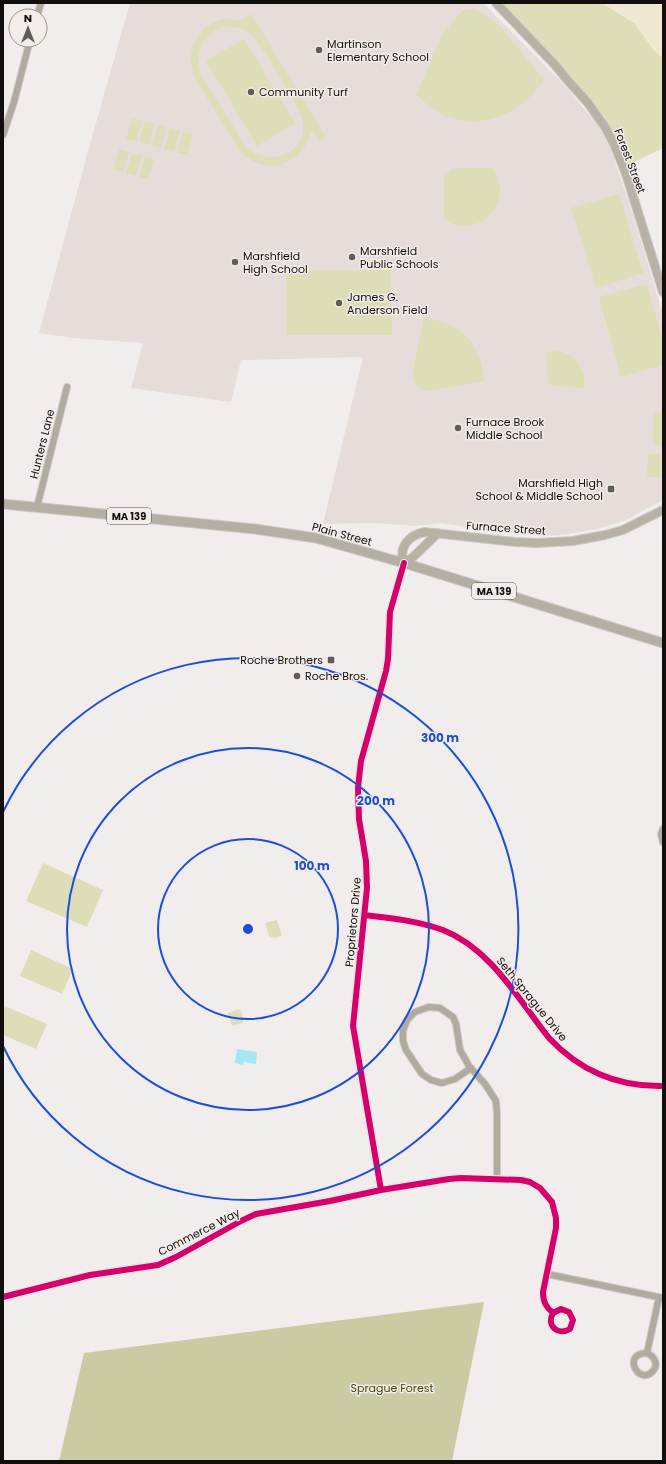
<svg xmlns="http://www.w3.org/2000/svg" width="666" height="1464" font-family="Poppins,sans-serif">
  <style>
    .built { fill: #e6dcd9 }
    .green { fill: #ddddb8; fill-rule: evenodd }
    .forest { fill: #cacba3 }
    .sand { fill: #efe9d3 }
    .water { fill: #a5e6f5 }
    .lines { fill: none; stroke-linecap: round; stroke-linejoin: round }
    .street-casing { stroke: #cccac9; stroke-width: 8 }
    .secondary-casing { stroke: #cccac9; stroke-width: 10 }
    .primary-casing { stroke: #cccac9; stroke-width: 11 }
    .street { stroke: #b0ab9e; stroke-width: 6 }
    .secondary { stroke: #b8b2a6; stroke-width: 8 }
    .primary { stroke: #b4afa5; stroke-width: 9 }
    .cycleway-casing { stroke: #f4ece9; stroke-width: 8 }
    .cycleway { stroke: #d6006c; stroke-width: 6 }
    .ring { fill: none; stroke: #1d4ed8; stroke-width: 2 }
    .poi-dot { fill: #5f5d5c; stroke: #f4ece9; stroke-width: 1.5 }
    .labels { text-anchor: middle; stroke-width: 3; stroke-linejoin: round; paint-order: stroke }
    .shield { fill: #f4ece9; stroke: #555150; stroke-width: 1 }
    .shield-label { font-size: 10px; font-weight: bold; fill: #110f0e }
    .poi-label { font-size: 11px; fill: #110f0e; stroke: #f4ece9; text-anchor: start }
    .street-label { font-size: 11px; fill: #110f0e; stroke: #f4ece9 }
    .park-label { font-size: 11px; fill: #45470f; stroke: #f4ece9 }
    .centre { fill: #1d4ed8; stroke: #f4ece9; stroke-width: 2 }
    .ring-label { font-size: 12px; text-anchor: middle; font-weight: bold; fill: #1d4ed8; stroke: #f4ece9; stroke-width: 3; stroke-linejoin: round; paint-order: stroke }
  </style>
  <rect width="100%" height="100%" fill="#f1edec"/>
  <path class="built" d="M130,3H483L567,88L597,124L609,145L630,205L663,314V500L624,521L597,529L569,534L546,536L498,532L440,523L417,526L373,523L323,524L363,357L241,360L231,402L131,388L143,343L74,338L39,333L87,155Z"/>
  <path class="green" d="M502,3H663V148L628,165L621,148L605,117L576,83Z
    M476,9L499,25L544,80C522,113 485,130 446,116C435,112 426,103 416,95L443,33L463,10Z
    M251,14L326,137L319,141L311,130C305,165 265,178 240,151L196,80C184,56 194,27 221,20C228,18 238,21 243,19C245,18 248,16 251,14ZM224,27C233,26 242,27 250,33C259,40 302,111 303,122C307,155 268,168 246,147L202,76L198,66V56L203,42L214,31Z
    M244,39L295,123L257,146L206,61Z
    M132,118L142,121L136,141L126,139Z
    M145,121L154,124L149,145L139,142Z
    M158,125L167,128L161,148L152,146Z
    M170,128L180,131L174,152L164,149Z
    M183,132L193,134L187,155L177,152Z
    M119,149L129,152L123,172L113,170Z
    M132,153L142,155L136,176L126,173Z
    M145,156L154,159L148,179L139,177Z
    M463,168H493C515,203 480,240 444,220V177L452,169Z
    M619,194L643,273L596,288L571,208Z
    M391,270L392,335H287L286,271Z
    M647,284L663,342V365L621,377L599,297Z
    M424,318C430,319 436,320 442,322C469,330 483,354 484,381L426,391C417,389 414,384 412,375Z
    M551,351C572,350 587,366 584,388L552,385L548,382L546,352Z
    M663,412V446H657L653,442V416L656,413Z
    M648,454H661V477H647Z
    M43,863L103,890L87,927L26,901Z
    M277,920L282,936L275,938L269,936L265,923Z
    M31,950L73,969L62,994L20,976Z
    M5,1006L47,1024L36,1049L3,1035V1010Z
    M239,1009L242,1013L243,1023L232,1026L228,1013Z"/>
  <path class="forest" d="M484,1302L452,1461H59L84,1353Z"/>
  <path class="sand" d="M602,3H663V58L654,51L635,24Z"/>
  <path class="water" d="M237,1049L257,1052L256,1064L244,1062L243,1065L235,1063Z"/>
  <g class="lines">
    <defs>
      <path id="street" d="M37,16L41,3
        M3,135L14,102L30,40
        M37,507L67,387
        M663,829L661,834L663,842
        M365,915C391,918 418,921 443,930C491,949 518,999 549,1038C579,1070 618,1087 663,1086
        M471,1068L455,1079L442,1083L431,1080L422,1074L406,1050L403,1041V1031L407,1020L415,1012L429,1007L440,1008L453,1017L456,1024L460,1050L469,1066L485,1084L496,1101L497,1115V1179
        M381,1190L353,1026L367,888L366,861L359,819L358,788L361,761L386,671L388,659L390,612L404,563
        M547,1274L663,1298
        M3,1297L90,1275L158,1265L176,1257L241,1221L256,1214L330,1201L381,1190L449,1179L461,1178L521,1180L530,1182L540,1188L552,1202L556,1218V1228L543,1292C543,1302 546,1307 553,1313C546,1326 558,1336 570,1329L573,1320L569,1312L561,1309L553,1313
        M647,1353C654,1356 659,1364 653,1371C639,1387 621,1353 647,1353L659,1297"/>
      <path id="secondary" d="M496,3L555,65L569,82L588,103L605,127L614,144L626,174L663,292
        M438,533L412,558L404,563C398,547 409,535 425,532L515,542L538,543L573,541L605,535L623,530L663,510"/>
      <path id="primary" d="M3,504L255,529L316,538L404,563L663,643"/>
    </defs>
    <use href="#street" class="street-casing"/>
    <use href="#secondary" class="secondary-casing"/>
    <use href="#primary" class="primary-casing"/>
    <use href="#street" class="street"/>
    <use href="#secondary" class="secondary"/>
    <use href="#primary" class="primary"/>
    <defs>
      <path id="cycleway" d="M365,915C391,918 418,921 443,930C491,949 518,999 549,1038C579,1070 618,1087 663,1086
        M381,1190L353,1026L367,888L366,861L359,819L358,788L361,761L386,671L388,659L390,612L404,563
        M3,1297L90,1275L158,1265L176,1257L241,1221L256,1214L330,1201L381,1190L449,1179L461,1178L521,1180L530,1182L540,1188L552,1202L556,1218V1228L543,1292C543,1302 546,1307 553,1313C546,1326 558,1336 570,1329L573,1320L569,1312L561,1309L553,1313"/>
    </defs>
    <use href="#cycleway" class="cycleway-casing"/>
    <use href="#cycleway" class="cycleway"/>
  </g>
  <g class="ring">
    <circle cx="248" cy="929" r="90"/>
    <circle cx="248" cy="929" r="181"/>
    <path d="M3 812A271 271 0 1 1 3 1046"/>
  </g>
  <g class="poi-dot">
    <circle cx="319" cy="50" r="4"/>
    <circle cx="251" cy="92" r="4"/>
    <circle cx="352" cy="257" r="4"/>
    <circle cx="235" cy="262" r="4"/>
    <circle cx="339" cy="303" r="4"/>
    <circle cx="458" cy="428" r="4"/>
    <rect x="607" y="485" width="8" height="8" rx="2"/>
    <rect x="327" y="656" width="8" height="8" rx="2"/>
    <circle cx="297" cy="676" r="4"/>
  </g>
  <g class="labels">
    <g class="shield">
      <rect x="107" y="508" width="44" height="16" rx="3"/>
      <rect x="472" y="583" width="44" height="16" rx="3"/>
    </g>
    <g class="shield-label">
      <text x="129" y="520">MA 139</text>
      <text x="494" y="595">MA 139</text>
    </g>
    <g class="poi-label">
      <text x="327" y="48">Martinson<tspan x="327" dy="13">Elementary School</tspan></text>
      <text x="259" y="96">Community Turf</text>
      <text x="360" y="255">Marshfield<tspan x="360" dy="13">Public Schools</tspan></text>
      <text x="243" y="260">Marshfield<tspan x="243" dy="13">High School</tspan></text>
      <text x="347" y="301">James G.<tspan x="347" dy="13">Anderson Field</tspan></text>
      <text x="466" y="426">Furnace Brook<tspan x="466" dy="13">Middle School</tspan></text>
      <text x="603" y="487" text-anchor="end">Marshfield High<tspan x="603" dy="13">School &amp; Middle School</tspan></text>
      <text x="323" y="664" text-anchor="end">Roche Brothers</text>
      <text x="305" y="680">Roche Bros.</text>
    </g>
    <g class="street-label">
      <text transform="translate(630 161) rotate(69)" y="4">Forest Street</text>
      <text transform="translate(42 444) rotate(-76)" y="4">Hunters Lane</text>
      <text transform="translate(506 528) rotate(4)" y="4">Furnace Street</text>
      <text transform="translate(342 534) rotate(15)" y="4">Plain Street</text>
      <text transform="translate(353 922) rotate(-85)" y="4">Proprietors Drive</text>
      <text transform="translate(532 999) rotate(51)" y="4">Seth Sprague Drive</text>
      <text transform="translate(199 1232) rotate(-27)" y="4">Commerce Way</text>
    </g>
    <g class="park-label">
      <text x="392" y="1392">Sprague Forest</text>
    </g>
  </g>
  <circle cx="248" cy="929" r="6" class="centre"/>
  <g class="ring-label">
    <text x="440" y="742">300 m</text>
    <text x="376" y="805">200 m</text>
    <text x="312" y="870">100 m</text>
  </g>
  <rect width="666" height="1464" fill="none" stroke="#110f0e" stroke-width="8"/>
  <g transform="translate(28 28)"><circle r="19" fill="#f4ece9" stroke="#999491"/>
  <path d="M0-3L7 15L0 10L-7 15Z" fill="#5f5d5c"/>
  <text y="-6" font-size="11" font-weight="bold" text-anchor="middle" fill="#110f0e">N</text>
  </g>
</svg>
